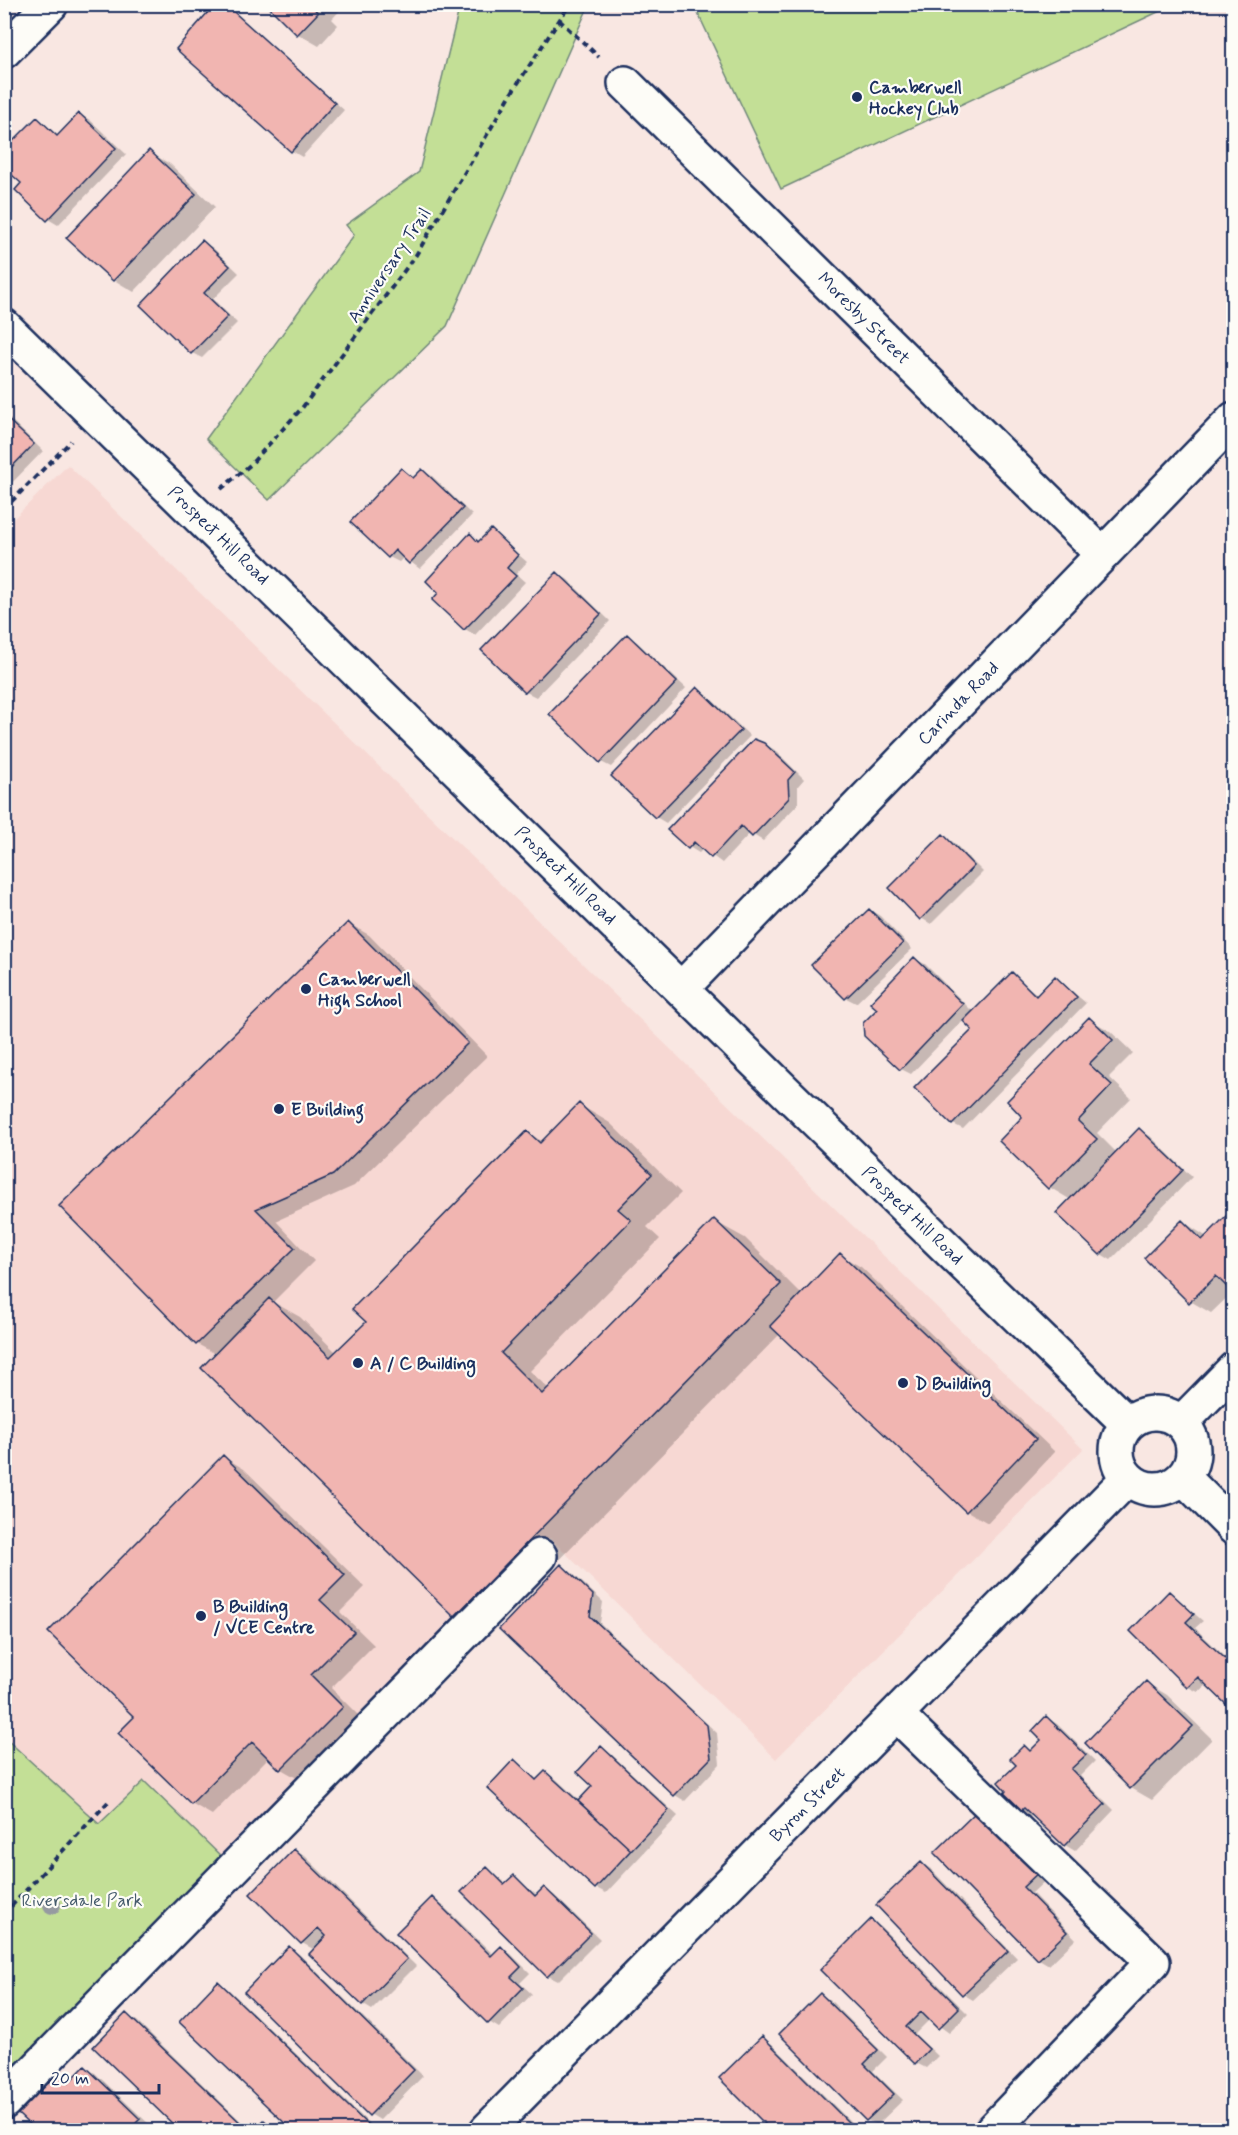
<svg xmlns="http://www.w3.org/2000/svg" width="1238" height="2135" font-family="Mynerve,sans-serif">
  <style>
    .built { fill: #f7d8d3 }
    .green { fill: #c3df96; stroke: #6f877a; stroke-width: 1.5 }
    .shadow { fill: #0003 }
    .building { fill: #f1b5b1; stroke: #1b2f5e; stroke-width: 1.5 }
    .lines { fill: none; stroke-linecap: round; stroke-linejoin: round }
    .minor-casing { stroke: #1b2f5e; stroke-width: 38 }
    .path { stroke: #1b2f5e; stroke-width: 4; stroke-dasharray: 6 4.5; stroke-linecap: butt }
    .minor { stroke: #fdfcf7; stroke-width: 33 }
    .tree { fill: #969aa1 }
    .poi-dot { fill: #1b2f5e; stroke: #fdfcf7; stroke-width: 2 }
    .labels { text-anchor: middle; stroke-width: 4.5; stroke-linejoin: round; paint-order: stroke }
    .poi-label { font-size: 18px; font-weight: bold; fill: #1b2f5e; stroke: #fdfcf7; text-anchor: start }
    .street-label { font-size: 18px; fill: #1b2f5e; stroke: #fdfcf7 }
    .park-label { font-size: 18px; fill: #455b6c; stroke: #fdfcf7 }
  </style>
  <rect width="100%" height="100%" fill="#f9e7e2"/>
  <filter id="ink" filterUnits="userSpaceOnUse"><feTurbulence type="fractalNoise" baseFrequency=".0167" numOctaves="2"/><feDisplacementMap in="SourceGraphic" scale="12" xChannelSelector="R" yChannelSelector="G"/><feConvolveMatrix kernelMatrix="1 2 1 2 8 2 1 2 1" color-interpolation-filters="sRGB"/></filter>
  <g filter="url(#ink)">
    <path class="built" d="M68,465L1083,1449L776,1759L550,1538L228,1863L143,1782L99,1825L5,1737L4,528Z"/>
    <path class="green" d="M460,5H589L447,326L269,500L206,439L354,235L346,225L419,172Z
      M694,5H1173L781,189Z
      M4,1737L99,1824L144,1781L228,1863L4,2088Z"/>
    <path class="shadow" d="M225,4L344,110L302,157L292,151L178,49Z
      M268,4H346L332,19L338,25L319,46L298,34Z
      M79,114L90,120L126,154L58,225L48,219L23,183L37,119L59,136Z
      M149,152L170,164L215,207L134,292L114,280Z
      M203,242L213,248L239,273L213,299L237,323L202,358L192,353L142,304Z
      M4,413L43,451L4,491Z
      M402,470L415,478L422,471L432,476L472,515L420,569L404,557L399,562L389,557Z
      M491,531L527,562L516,574L525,582L475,635L465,629L440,593L470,535L480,541Z
      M557,574L567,579L610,621L536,697L526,692Z
      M627,636L637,642L686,688L611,767L601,762Z
      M697,689L707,695L750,736L666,823L656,817L613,776Z
      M764,744L775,750L804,779L798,786V804L763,841L750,833L722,863L703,849L699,853L689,847Z
      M943,836L953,842L983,872L931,924L921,918Z
      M870,910L880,916L912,949L856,1003L846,998Z
      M348,923L369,935L487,1056L354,1186L276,1221L314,1261L273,1302L300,1317L337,1353L368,1322L528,1133L543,1142L580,1105L610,1123L681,1193L647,1227L660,1239L530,1371L549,1389L714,1221L745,1238L802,1295L840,1255L861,1267L1055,1452L988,1523L967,1511L780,1334L486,1634L455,1616L203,1368L216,1354L197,1344Z
      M915,959L925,964L974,1013L1012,974L1039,996L1056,978L1086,1003L963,1129L953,1124L974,1030L964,1019L911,1074L901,1069L879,1009Z
      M1089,1019L1110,1031L1133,1053L1109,1077L1131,1098L1097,1133L1117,1153L1140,1130L1150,1136L1192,1177L1111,1260L1101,1254L1071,1200L1049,1187L1024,1117Z
      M1234,1217V1291L1211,1313L1190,1301L1182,1221L1207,1237Z
      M224,1457L244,1469L365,1587L340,1612L374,1645L331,1688L363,1720L302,1781L281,1769L269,1757L212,1815L191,1803L137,1717Z
      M561,1566L571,1572L603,1602L600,1623L717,1733L720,1764L685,1801L675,1795Z
      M1170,1593L1203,1621L1195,1628L1234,1665V1710L1207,1684L1198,1692L1188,1687Z
      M1147,1683L1167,1695L1212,1739L1152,1800L1131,1788L1087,1743Z
      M1047,1718L1057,1724L1095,1761L1080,1776L1114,1810L1075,1851L1065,1845L1033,1814L1029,1818L1019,1812L1009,1791L1024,1747L1032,1751L1043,1740Z
      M601,1748L611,1754L678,1816L606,1893L596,1888L514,1761L538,1780L545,1773L555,1778L580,1801L594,1786Z
      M981,1810L1050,1876L1032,1893L1076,1939L1049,1965L1039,1959Z
      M295,1851L305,1856L416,1966L372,2010L362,2004L315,1950L302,1943L252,1894Z
      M921,1863L931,1869L1017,1958L973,2000L963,1994L878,1905Z
      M487,1869L507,1884L514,1877L538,1896L544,1889L554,1895L600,1939L558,1981L548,1976Z
      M432,1899L442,1905L494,1955L501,1948L511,1954L530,1973L520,1983L532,1994L499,2028L489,2022Z
      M871,1921L881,1927L968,2014L949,2033L930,2019L915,2034L938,2056L926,2068L916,2063Z
      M289,1948L299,1954L423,2076L380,2120L370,2114Z
      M218,1983L228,1989L376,2130H294L181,2022Z
      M820,1994L830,2000L887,2057L873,2071L903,2100L877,2125L867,2120Z
      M126,2015L137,2021L250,2130H181L95,2047Z
      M762,2038L772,2044L859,2130H773L721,2078Z
      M85,2068L95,2073L150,2125L145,2130H38L20,2114L58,2075L70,2083Z
      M264,2122L274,2127L277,2130H256Z"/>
    <path class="building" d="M215,4H225L335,103L291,152L176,49Z
      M266,4H314L312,6L318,13L297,35Z
      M79,113L116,148L47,221L15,190L21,183L4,168V150L37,117L57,136Z
      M149,150L196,194L113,281L66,238Z
      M202,240L230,266L204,293L228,316L191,354L140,305Z
      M4,416L34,444L4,475Z
      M401,468L413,478L422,469L463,508L409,564L395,550L388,558L350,522Z
      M491,529L518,555L507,568L516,576L464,630L432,600L438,593L426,581L470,533L478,542Z
      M557,572L601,614L525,693L481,650Z
      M627,634L677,682L600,763L549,714Z
      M697,687L741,730L655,818L611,776Z
      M754,739L764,743L795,772L788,780L789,798L752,837L741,826L711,858L694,842L688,849L667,830Z
      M943,834L974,866L920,920L889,888Z
      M869,909L903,943L845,999L811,965Z
      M348,922L468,1043L333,1175L256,1209L295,1248L196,1345L59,1206Z
      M914,957L963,1004L900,1070L864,1036L863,1023L877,1009L870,1003Z
      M1012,972L1036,996L1055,976L1077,997L952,1125L914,1088L972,1030L963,1021Z
      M1089,1017L1113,1040L1089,1064L1112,1085L1078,1121L1097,1139L1048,1189L999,1141L1022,1117L1007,1101Z
      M579,1103L652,1174L618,1209L631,1220L501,1353L542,1394L714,1219L781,1284L454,1617L201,1368L269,1298L330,1357L366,1322L352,1309L527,1131L540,1143Z
      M1139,1128L1183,1170L1100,1255L1056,1213Z
      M1229,1213L1234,1217V1290L1232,1292L1216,1276L1189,1303L1144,1258L1182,1220L1202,1240Z
      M840,1253L1036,1439L966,1512L770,1326Z
      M223,1455L345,1575L320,1600L354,1632L311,1675L343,1707L280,1770L252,1742L191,1804L118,1733L134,1717L48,1632Z
      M561,1564L593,1595L590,1616L707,1725L711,1758L674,1796L499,1629Z
      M1169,1591L1194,1614L1186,1622L1234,1667V1712L1198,1677L1187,1688L1130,1631Z
      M1146,1681L1193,1726L1130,1789L1085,1743Z
      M1046,1716L1086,1755L1071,1769L1105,1804L1064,1846L1024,1808L1018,1813L1001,1797L1006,1791L998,1782L1016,1765L1010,1759L1024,1745L1030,1751L1041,1740L1032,1731Z
      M601,1746L669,1810L631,1850L578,1801L592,1786L577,1772Z
      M514,1759L536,1780L545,1771L631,1850L595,1889L487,1788Z
      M980,1808L1041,1870L1023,1887L1067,1932L1038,1960L934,1853Z
      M294,1849L407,1959L362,2005L309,1954L326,1936L318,1928L301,1944L250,1894Z
      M921,1862L1008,1951L962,1995L876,1905Z
      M487,1867L504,1884L514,1875L535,1896L544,1887L591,1933L547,1977L461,1892Z
      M432,1897L491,1956L501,1946L521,1967L511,1977L523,1988L488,2024L396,1933Z
      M871,1919L959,2008L938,2029L921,2012L906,2027L929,2049L915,2064L820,1970Z
      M289,1946L414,2070L369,2116L244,1992Z
      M218,1981L371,2128L369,2130H292L179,2022Z
      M820,1993L878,2050L864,2064L894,2094L866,2121L779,2034Z
      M126,2013L248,2130H179L93,2047Z
      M762,2036L856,2130H771L719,2078Z
      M85,2066L140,2119L129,2130H35L18,2114L58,2073L68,2083Z
      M264,2120L275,2130H254Z"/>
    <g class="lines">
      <defs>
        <path id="minor" d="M4,51L51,4
          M625,83L1102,554
          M4,326L786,1092L1128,1424
          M682,988L1234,419
          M1117 1451a38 38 0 1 1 76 0a38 38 0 1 1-76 0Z
          M1182,1422L1234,1369
          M1183,1477L1234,1528
          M896,1714L1153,1962L992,2130
          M4,2102L540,1556
          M487,2130L1128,1478"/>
      </defs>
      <use href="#minor" class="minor-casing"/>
      <path class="path" d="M559,20L599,57
        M221,489L250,465L302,408L416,255L514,89L570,4
        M4,509L71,441
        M4,1914L108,1802"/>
      <use href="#minor" class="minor"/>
    </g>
    <circle class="tree" cx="52" cy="1905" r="9"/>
  </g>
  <g class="poi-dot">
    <circle cx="857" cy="97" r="6"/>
    <circle cx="306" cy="989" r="6"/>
    <circle cx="279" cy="1109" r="6"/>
    <circle cx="358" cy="1363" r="6"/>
    <circle cx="903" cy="1383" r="6"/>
    <circle cx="201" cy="1616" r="6"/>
  </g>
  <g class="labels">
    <g class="poi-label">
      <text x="869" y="93">Camberwell<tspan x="869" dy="21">Hockey Club</tspan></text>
      <text x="318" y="985">Camberwell<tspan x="318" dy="21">High School</tspan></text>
      <text x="291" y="1115">E Building</text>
      <text x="370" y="1369">A / C Building</text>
      <text x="915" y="1389">D Building</text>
      <text x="213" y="1612">B Building<tspan x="213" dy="21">/ VCE Centre</tspan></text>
    </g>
    <g class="street-label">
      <text transform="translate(389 265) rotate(-56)" y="6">Anniversary Trail</text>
      <text transform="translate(864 318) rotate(45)" y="6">Moresby Street</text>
      <text transform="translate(219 535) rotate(44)" y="6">Prospect Hill Road</text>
      <text transform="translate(958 703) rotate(-46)" y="6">Carinda Road</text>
      <text transform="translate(566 875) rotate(44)" y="6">Prospect Hill Road</text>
      <text transform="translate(913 1215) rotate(44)" y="6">Prospect Hill Road</text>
      <text transform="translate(807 1804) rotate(-45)" y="6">Byron Street</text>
    </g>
    <g class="park-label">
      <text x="82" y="1906">Riversdale Park</text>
    </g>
  </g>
  <rect width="1238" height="2135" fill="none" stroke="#fdfcf7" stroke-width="24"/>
  <rect x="12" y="12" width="1214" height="2111" fill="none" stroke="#1b2f5e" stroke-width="2" filter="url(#ink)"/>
  <path d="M42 2084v9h117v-9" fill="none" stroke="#1b2f5e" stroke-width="3"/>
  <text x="51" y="2084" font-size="18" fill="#1b2f5e" stroke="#fdfcf7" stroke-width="4.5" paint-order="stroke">20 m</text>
</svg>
